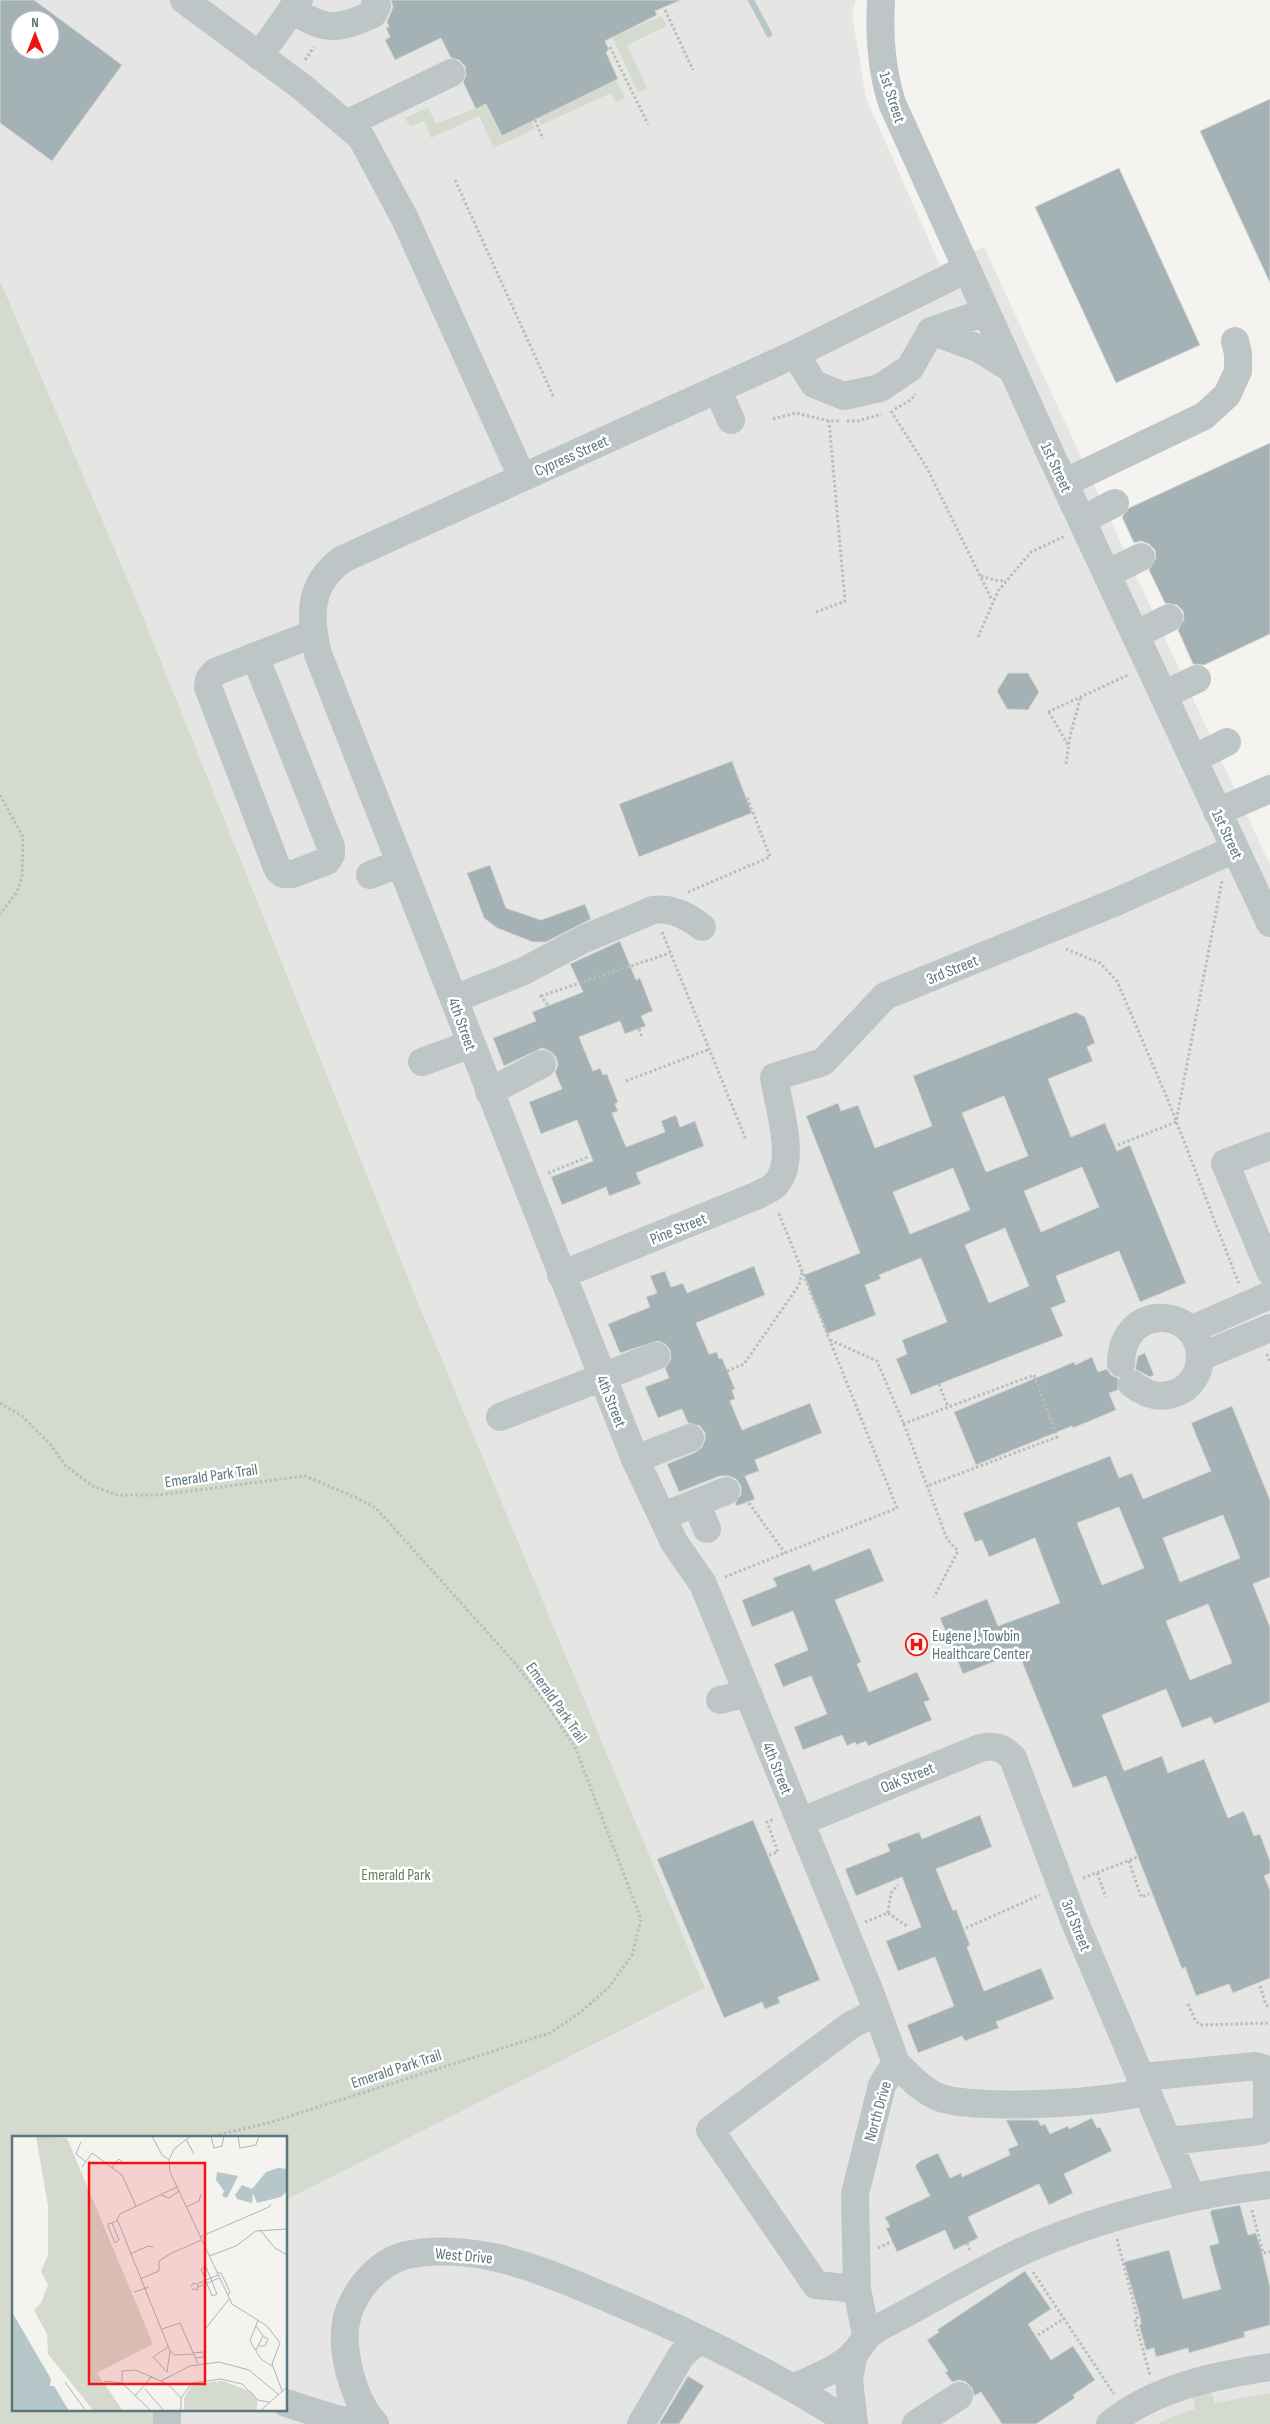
<svg xmlns="http://www.w3.org/2000/svg" width="1270" height="2424" font-family="'Sofia Sans Condensed',sans-serif">
  <style>
    .built { fill: #e5e5e3; fill-rule: evenodd }
    .green { fill: #d5dace }
    .lines { fill: none; stroke-linecap: round; stroke-linejoin: round }
    .stream { stroke: #b5c7c8; stroke-width: 6 }
    .building { fill: #a5b2b5; stroke: #d5d5d3; fill-rule: evenodd }
    .path { stroke: #b8bdbe; stroke-width: 3; stroke-dasharray: 2.5 2.5; stroke-linecap: butt }
    .minor { stroke: #bec5c7; stroke-width: 28 }
    .labels { text-anchor: middle; stroke-width: 5; stroke-linejoin: round; paint-order: stroke }
    .street-label { font-size: 16px; fill: #5c777e; stroke: #fff }
    .poi-label { font-size: 16px; fill: #5c777e; stroke: #fff; text-anchor: start }
    .park-label { font-size: 16px; fill: #6b7a60; stroke: #fff }
    .inset-road { fill: none; stroke: #aab6b8; stroke-width: 1 }
    .view { fill: #f21412; fill-opacity: 0.15; stroke: #f21412; stroke-width: 2.5 }
    .inset-edge { fill: none; stroke: #5c777e; stroke-width: 2.5 }
  </style>
  <rect width="100%" height="100%" fill="#f5f3ef"/>
  <path class="built" d="M0,0H856L852,14L866,98L940,265L984,247L1270,865V2424H174L164,2410H286V2200L705,1988L417,1300L134,594L0,279ZM20,20H50V50H20Z"/>
  <path class="green" d="M662,16L667,26L627,45L647,88L638,92L612,37Z
    M616,80L625,98L616,102L611,93L541,125L538,118Z
    M486,104L502,136L532,121L535,129L494,148L479,116L431,138L424,121L410,127L405,118L428,107L436,124Z
    M0,280L134,594L417,1300L705,1988L286,2200V2138H14V2410H164L174,2424H0Z
    M1210,2388L1215,2403L1270,2393V2424H1157L1179,2414L1195,2409L1192,2393Z"/>
  <g class="lines">
    <path class="stream" d="M751,0L769,34"/>
  </g>
  <path class="building" d="M0,0H34L122,65L52,161L0,123ZM20,20H50V50H20Z
    M391,0H681L655,11L657,15L605,41L609,50L606,52L618,79L502,136L486,104L476,109L463,82L466,75L465,66L459,60L451,58L441,38L395,60L385,40L390,37L386,28L389,27L387,22L393,7Z
    M1270,99V283L1200,131Z
    M1119,168L1200,345L1116,383L1035,207Z
    M1270,443V634L1204,665L1193,664L1178,630L1184,619L1183,611L1177,605L1165,603L1149,570L1156,558L1155,550L1149,544L1141,541L1134,543L1122,517L1129,508Z
    M1008,673H1028L1039,692L1028,710L1007,709L997,691Z
    M732,761L752,813L639,857L619,804Z
    M490,865L506,908L541,920L585,904L591,919L546,942H533L497,928L484,918L467,873Z
    M620,941L636,980L640,978L653,1011L641,1016L646,1026L625,1034L620,1021L579,1037L593,1071L600,1068L603,1075L607,1074L618,1102L615,1104L618,1111L612,1113L626,1147L665,1132L661,1121L676,1115L680,1127L695,1121L704,1146L636,1173L641,1184L609,1196L606,1187L562,1205L551,1177L593,1161L577,1120L541,1134L529,1102L562,1089L555,1072L558,1065L556,1057L550,1051L542,1048L504,1066L493,1038L536,1021L532,1012L583,992L570,964Z
    M1076,1012L1085,1017L1095,1043L1087,1047L1093,1061L1048,1079L1071,1137L1105,1123L1117,1151L1130,1145L1186,1283L1140,1302L1119,1251L1056,1276L1066,1302L1051,1308L1063,1336L911,1395L896,1359L907,1354L902,1340L947,1322L921,1258L879,1275L881,1279L865,1285L876,1315L827,1334L804,1275L860,1253L806,1116L838,1103L841,1111L858,1105L875,1148L932,1126L913,1076ZM1004,1096L1028,1156L986,1172L962,1113ZM1082,1167L1099,1207L1041,1232L1024,1191ZM953,1168L970,1210L910,1234L893,1192ZM1005,1228L1029,1286L989,1303L965,1245Z
    M754,1266L765,1295L696,1323L709,1354L717,1352L719,1359L722,1358L735,1389L732,1390L735,1399L730,1401L742,1430L810,1403L822,1433L755,1460L759,1471L745,1476L755,1499L737,1506L735,1503L741,1494V1486L736,1479L729,1476H720L679,1492L667,1464L696,1452L702,1447L705,1440V1433L700,1426L688,1423L682,1409L658,1418L645,1387L669,1378L665,1368L671,1359L670,1350L665,1344L658,1341L620,1353L608,1324L650,1307L646,1297L657,1293L650,1276L665,1271L671,1287L683,1283L687,1293Z
    M1145,1353L1154,1375L1150,1377L1135,1369L1138,1356Z
    M1092,1357L1098,1372L1107,1369L1111,1375L1118,1378V1390L1109,1393L1116,1410L1073,1428L1072,1426L976,1465L954,1412L1074,1362L1075,1365Z
    M1232,1406L1270,1500V1577L1253,1584L1270,1627V1702L1214,1724L1211,1717L1182,1728L1166,1689L1102,1715L1124,1771L1162,1756L1168,1773L1204,1759L1228,1818L1244,1811L1254,1836L1260,1834L1270,1861V1873L1264,1876L1270,1890V1978L1233,1993L1229,1984L1196,1996L1185,1967L1182,1969L1106,1776L1073,1788L1018,1652L963,1674L940,1618L987,1599L998,1626L1060,1603L1035,1538L989,1557L982,1540L975,1542L963,1513L1110,1456L1119,1478L1132,1473L1143,1499L1211,1471L1191,1423ZM1119,1507L1144,1568L1102,1585L1077,1523ZM1223,1515L1240,1558L1180,1582L1163,1538ZM1208,1604L1232,1663L1190,1680L1166,1621Z
    M870,1548L884,1581L835,1600L861,1662L857,1664L869,1692L917,1672L930,1700L924,1702L932,1720L868,1746L866,1741L856,1745L855,1742L847,1746L842,1735L803,1750L794,1727L827,1714L811,1676L783,1687L774,1664L808,1650L793,1611L752,1627L742,1600L777,1586L773,1578L810,1564L813,1571Z
    M980,1815L992,1847L936,1869L953,1911L956,1909L970,1945L967,1947L984,1991L1041,1968L1054,1999L996,2022L999,2028L965,2041L962,2036L918,2053L907,2025L954,2006L935,1957L898,1971L886,1941L921,1927L902,1877L856,1896L845,1869L890,1851L887,1844L919,1832L922,1839Z
    M753,1820L820,1980L778,1997L780,2003L765,2009L762,2002L724,2018L657,1859Z
    M1092,2118L1097,2128L1100,2127L1112,2151L1064,2174L1073,2193L1049,2205L1039,2184L968,2217L978,2238L954,2250L945,2230L897,2252L886,2228L890,2227L885,2217L930,2196L915,2166L920,2161L938,2153L950,2178L961,2173L962,2177L1010,2155L1008,2149L1018,2145L1006,2120H1038L1041,2126L1045,2124L1050,2134L1068,2126L1069,2129Z
    M1240,2205L1248,2235L1256,2233L1262,2252L1270,2287V2325L1244,2332L1245,2337L1189,2353L1188,2348L1156,2357L1154,2348L1146,2350L1139,2325L1141,2324L1140,2317L1124,2262L1169,2250L1183,2299L1221,2289L1209,2246L1219,2243L1210,2212L1212,2210Z
    M1025,2271L1051,2309L1028,2324L1051,2360L1073,2346L1095,2380L1073,2395L1075,2398L1036,2424H1002L981,2392L974,2396L972,2388L966,2382L959,2380L952,2382L945,2372L948,2371L927,2340L939,2332L937,2330Z
    M688,2376L704,2386L679,2424H659Z"/>
  <g class="lines">
    <path class="path" d="M665,10L693,70
      M610,47L648,124
      M305,60L314,47
      M535,120L543,139
      M455,180L554,398
      M895,409L909,401L916,394
      M891,411L927,468L992,600
      M773,419L796,413L829,421H841
      M847,421H858L882,414
      M981,576L994,580L1006,581
      M816,612L845,601L829,421
      M978,637L998,591L1031,552L1065,536
      M1048,712L1128,675
      M1049,712L1068,745
      M1066,764L1070,736L1081,696
      M0,795L23,837L22,876L17,892L0,914
      M688,892L770,857L747,797
      M662,932L746,1140
      M1066,949L1100,963L1117,981L1170,1105L1239,1284
      M540,995L548,1005
      M541,996L670,953
      M639,1029L642,1037
      M626,1081L710,1049
      M1118,1145L1176,1122L1222,881
      M548,1173L588,1157
      M830,1340L877,1361L905,1427L947,1539L958,1551L934,1597
      M1267,1354L1270,1363
      M727,1371L744,1364L799,1285L802,1272
      M939,1384L948,1407
      M0,1403L22,1416L50,1444L66,1466L93,1486L117,1495H159L305,1476L355,1497L376,1508L513,1661L543,1699L575,1747L641,1919L632,1955L610,1986L581,2012L550,2033L268,2123L205,2138
      M903,1424L1034,1375L1057,1437L927,1486
      M749,1503L785,1553
      M725,1577L897,1508L778,1211
      M769,1855L778,1852L767,1822L774,1819
      M1129,1861L1141,1897L1149,1894
      M1097,1873L1106,1897
      M1083,1878L1138,1857
      M888,1913L891,1893L898,1885
      M888,1913L907,1926
      M865,1922L888,1913
      M966,1928L1040,1895
      M1260,1986L1266,2005L1270,2008
      M1188,2004L1195,2020L1200,2025L1270,2023
      M1252,2210L1263,2253L1270,2252
      M1117,2239L1138,2320L1135,2321L1150,2375
      M967,2243L970,2251
      M878,2248L893,2241
      M1033,2272L1114,2394
      M1038,2335L1065,2318"/>
    <path class="minor" d="M184,0L302,87L361,137L405,219L522,477
      M881,0C879,36 881,69 892,103L1051,455L1270,923
      M292,9C325,32 338,30 373,14L377,6L375,0
      M259,56L299,0
      M346,124L451,73
      M967,269L795,354L343,559C308,584 309,616 318,654L635,1459L674,1542L703,1584L870,1992L896,2063C909,2076 923,2092 941,2098C974,2110 1115,2104 1147,2090
      M931,331L978,348L1012,369
      M795,354L814,384L844,396L880,388L910,368L931,331L986,312
      M717,389L731,420
      M1064,483L1204,416L1227,395L1238,371V353L1235,341
      M1082,520L1115,503
      M1107,574L1141,557
      M1135,635L1169,618
      M255,656L331,847V854L327,861L293,874H283L278,870L208,687L209,679L215,672L313,634
      M1163,695L1197,679
      M1193,759L1227,742
      M1217,812L1270,789
      M370,875L400,863
      M454,999L522,972L584,939L653,910C671,907 688,916 702,927
      M422,1062L471,1044
      M489,1092L542,1064
      M1270,1146L1225,1163L1270,1271
      M561,1275L758,1195C763,1192 771,1189 775,1185C798,1162 778,1106 774,1077L823,1062L885,996L1116,902L1235,849
      M1190,1330L1270,1295
      M1200,1357L1270,1328
      M1121,1363C1122,1298 1209,1307 1199,1366C1197,1377 1188,1388 1178,1392C1160,1400 1146,1395 1132,1384
      M500,1417L656,1356
      M635,1459L690,1438
      M696,1503L707,1529
      M663,1516L726,1491
      M720,1700L748,1693
      M800,1822L980,1748C996,1745 1002,1747 1013,1758L1074,1920L1192,2198
      M1143,2077L1256,2066L1265,2069L1267,2085V2126L1260,2131L1169,2141
      M857,2289L816,2285L710,2130L851,2025L877,2012
      M866,2335L857,2289L855,2194L882,2085L896,2063
      M854,2353L849,2380L854,2424
      M793,2388C813,2378 838,2370 854,2354C865,2341 864,2336 880,2327C929,2302 975,2273 1025,2250C1097,2218 1191,2194 1270,2185
      M286,2403L343,2421L367,2416
      M167,2424V2410
      M375,2424C353,2400 338,2346 348,2314C356,2289 377,2264 403,2256C431,2249 465,2251 493,2257C534,2266 572,2283 610,2299C694,2334 776,2375 852,2424
      M641,2424L681,2356L699,2339
      M916,2424L959,2396
      M1110,2424C1154,2388 1215,2375 1270,2367"/>
  </g>
  <defs>
    <symbol id="hospital-ring" viewBox="-11 -11 22 22"><circle r="9.5" fill="#fff" stroke="#f21412" stroke-width="1.5"/><path d="M-5-5h3v3.5h4V-5h3V5h-3V1.5h-4V5h-3Z" fill="#f21412"/></symbol>
  </defs>
  <g fill-rule="evenodd">
    <use href="#hospital-ring" x="904" y="1632" width="25" height="25"/>
  </g>
  <g class="labels">
    <g class="street-label">
      <text transform="translate(893 97) rotate(72)" y="6">1st Street</text>
      <text transform="translate(571 455) rotate(-24)" y="6">Cypress Street</text>
      <text transform="translate(1057 467) rotate(65)" y="6">1st Street</text>
      <text transform="translate(1228 834) rotate(65)" y="6">1st Street</text>
      <text transform="translate(952 969) rotate(-22)" y="6">3rd Street</text>
      <text transform="translate(463 1024) rotate(70)" y="6">4th Street</text>
      <text transform="translate(678 1228) rotate(-22)" y="6">Pine Street</text>
      <text transform="translate(612 1401) rotate(68)" y="6">4th Street</text>
      <text transform="translate(211 1475) rotate(-8)" y="6">Emerald Park Trail</text>
      <text transform="translate(557 1702) rotate(55)" y="6">Emerald Park Trail</text>
      <text transform="translate(778 1768) rotate(68)" y="6">4th Street</text>
      <text transform="translate(907 1777) rotate(-22)" y="6">Oak Street</text>
      <text transform="translate(1077 1925) rotate(68)" y="6">3rd Street</text>
      <text transform="translate(396 2068) rotate(-18)" y="6">Emerald Park Trail</text>
      <text transform="translate(877 2111) rotate(-74)" y="6">North Drive</text>
      <text transform="translate(464 2255) rotate(5)" y="6">West Drive</text>
    </g>
    <g class="poi-label">
      <text x="932" y="1641">Eugene J. Towbin<tspan x="932" dy="18">Healthcare Center</tspan></text>
    </g>
    <g class="park-label">
      <text x="396" y="1880">Emerald Park</text>
    </g>
  </g>
  <g transform="translate(12 2136)">
    <rect width="275" height="275" fill="#f5f3ef"/>
    <path d="M24,0L55,2L141,208L85,237L111,275H82L36,218L35,198L22,174L29,167L36,149L29,135L36,119V70ZM204,245V251L205,245H211L240,256L246,265L244,275H172V262L179,250Z" fill="#d5dace"/>
    <path d="M266,32L275,33V55L269,61L245,67L241,57L240,67L225,63L223,59L230,49L240,53L254,36ZM205,36L226,40L215,62L210,60L212,55L204,44ZM0,176L39,243L38,250H42L57,275H0Z" fill="#b5c7c8"/>
    <path class="inset-road" d="M140,0L150,19L157,24M179,0L162,13L157,24L158,36L220,168L255,190L268,207L260,228L270,255M199,0L202,12L210,10L212,0M226,0L228,12L244,9L247,0M174,3L182,18M69,6L64,18L74,26M70,31L80,17L110,39L124,70M100,32L103,27L107,23L111,27H103M149,59L157,62L167,55M174,71L187,65L189,58M100,87L107,104L103,107L96,90V88L100,87L105,85M248,94L263,112L275,119M188,101L257,71L259,68M118,118L136,110L141,111M197,120L224,110L244,95L275,93M194,131L205,158L200,160L189,133ZM205,137H209L218,156L216,159M128,143L147,135V125L158,118L189,104M185,148L206,139M179,151L181,147L186,149L185,154L180,153M186,151L207,142M122,156L137,151M246,184L238,205L249,223L260,230M244,190L251,200L244,214M194,192L217,163M150,193L168,187L186,228M247,210H253L256,203L251,200M158,215L105,83L108,78L165,51M158,215L163,219L181,218M181,217L192,216V221L183,222M155,236L141,221L156,211M155,236L158,215M149,245L178,230L207,226L237,234L266,258M53,246L74,275M155,247L169,262V275M92,250L93,245L110,247M133,253L152,275M123,260L140,240M169,262L180,247L209,243L230,248L246,264L257,266M139,275L110,247V235L124,234L155,248M248,275L275,251"/>
    <path class="view" d="M77,27H193V248H77Z"/>
    <rect width="275" height="275" class="inset-edge"/>
  </g>
  <g transform="translate(35 35)"><circle r="24" fill="#ffffff" stroke="#bec9cb"/>
  <path d="M0-4L9 19L0 12L-9 19Z" fill="#f21412"/>
  <text y="-8" font-size="14" font-weight="bold" text-anchor="middle" fill="#5c777e">N</text>
  </g>
</svg>
